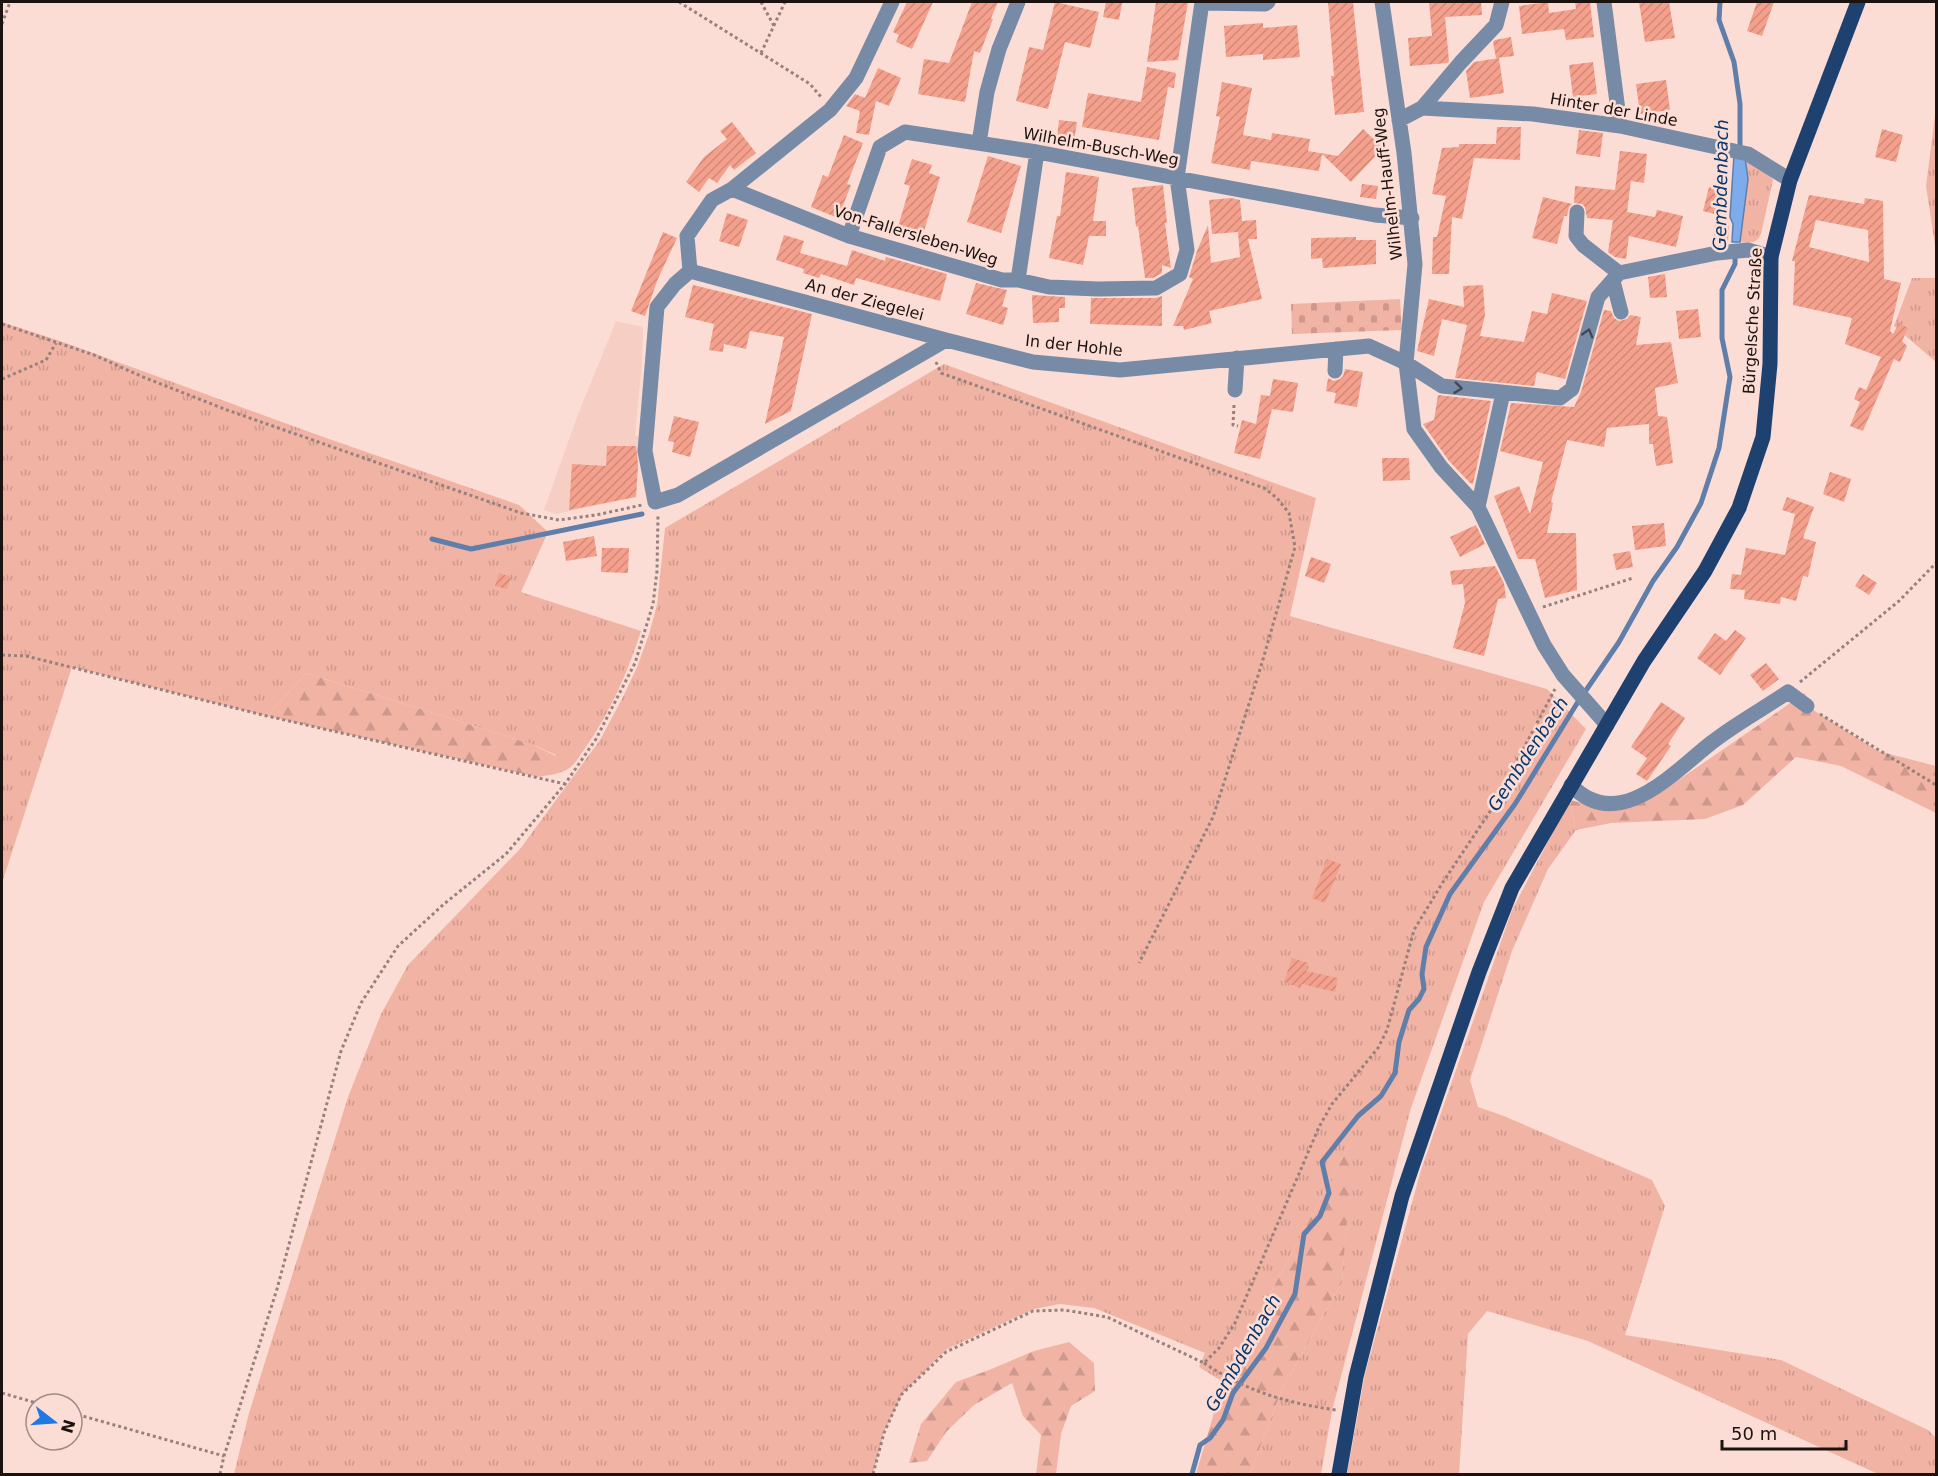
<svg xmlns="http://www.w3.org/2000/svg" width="1938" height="1476" font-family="'DejaVu Sans',sans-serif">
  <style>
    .built { fill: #f6cec4 }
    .grass { fill: url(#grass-tufts) }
    .forest { fill: url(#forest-firs) }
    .cemetery { fill: url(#cemetery-stones) }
    .water { fill: #7dacec; stroke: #607eaa; stroke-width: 1.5 }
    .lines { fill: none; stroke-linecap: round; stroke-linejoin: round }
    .stream { stroke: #607eaa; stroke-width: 5 }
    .building { fill: url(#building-hatch); fill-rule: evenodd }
    .path { stroke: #97817c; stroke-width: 3; stroke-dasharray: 3 3; stroke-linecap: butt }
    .minor { stroke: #778ba7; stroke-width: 15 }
    .major { stroke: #1e4170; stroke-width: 15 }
    .oneway { stroke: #454853 }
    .labels { text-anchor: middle; stroke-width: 5; stroke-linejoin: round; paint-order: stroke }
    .street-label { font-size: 16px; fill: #1c120f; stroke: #fcddd5 }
    .water-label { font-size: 18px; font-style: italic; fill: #06366e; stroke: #fcddd5 }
  </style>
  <defs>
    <pattern id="grass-tufts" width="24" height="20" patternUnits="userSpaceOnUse" patternTransform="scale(1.5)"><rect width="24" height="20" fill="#f1b3a4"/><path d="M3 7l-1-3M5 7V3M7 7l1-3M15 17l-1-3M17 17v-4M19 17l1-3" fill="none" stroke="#ce998c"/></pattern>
    <pattern id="forest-firs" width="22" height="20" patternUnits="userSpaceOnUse" patternTransform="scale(1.5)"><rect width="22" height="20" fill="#f1b3a4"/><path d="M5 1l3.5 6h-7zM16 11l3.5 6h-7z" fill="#ce998c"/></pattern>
    <pattern id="cemetery-stones" width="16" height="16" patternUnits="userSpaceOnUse" patternTransform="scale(1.5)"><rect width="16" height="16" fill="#f1b3a4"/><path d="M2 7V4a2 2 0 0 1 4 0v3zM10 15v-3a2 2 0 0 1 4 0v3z" fill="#ce998c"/></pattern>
    <pattern id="building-hatch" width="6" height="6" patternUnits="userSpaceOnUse" patternTransform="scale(1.5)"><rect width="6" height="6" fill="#f4a08c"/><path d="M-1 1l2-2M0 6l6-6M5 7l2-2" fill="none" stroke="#d18978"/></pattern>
  </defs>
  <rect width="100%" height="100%" fill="#fcddd5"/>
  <path class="built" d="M616,321L643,327L642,362L635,436H640L636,497L556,514L544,510L577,417Z"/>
  <path class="grass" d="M1936,107V252L1926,186Z
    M1745,158L1769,172L1773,180L1761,234C1757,244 1749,243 1740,242L1748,179Z
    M1912,278H1936V362L1894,326Z
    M2,322L63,342L329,439L519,505L548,532L521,592L641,631C628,672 610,712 586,747C581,753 577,761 572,766C563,774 549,775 538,777L556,755L531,744L306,673L267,716L72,667L2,883Z
    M944,364L1316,498L1290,616L1547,689L1586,729L1484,902L1411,1108L1332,1411L1321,1474H1250L1282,1389L1342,1282L1353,1138L1223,1382L1199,1367L1205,1353L1094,1308L1060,1304L1034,1309L947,1349L903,1393L884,1432L873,1474H234L249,1413L348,1097L381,1014L408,965L520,849L600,740L624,695L638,665L649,634L657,605L665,528Z
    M1570,800L1576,830L1548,869L1512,951L1470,1080L1478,1107L1504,1116L1652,1180L1665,1206L1625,1335L1781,1360L1928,1430L1936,1438V1474H1878L1588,1341L1487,1311L1468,1334L1459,1474H1347L1365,1374L1421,1170L1512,910Z"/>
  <path class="forest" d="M306,673L531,744L556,756L538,777L267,716Z
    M1805,693L1807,706L1878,751L1936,766V813L1841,766L1796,757L1743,805L1705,819L1611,823L1576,830L1570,800L1612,811L1667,788Z
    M1354,1136L1342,1282L1282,1389L1250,1474H1196L1223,1382Z
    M1069,1342L1094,1363L1095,1391L1071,1406L1061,1434L1056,1474H1036L1041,1435L1023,1416L1012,1383L974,1405L946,1432L927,1461L909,1463L921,1424L956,1382L989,1370L1034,1351Z"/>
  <path class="cemetery" d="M1400,299L1402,330L1292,334L1291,304Z"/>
  <path class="water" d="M1734,155L1745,158L1748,179L1740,242H1732L1733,224L1730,217Z"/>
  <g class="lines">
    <path class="stream" d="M1720,2L1719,20L1734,62L1740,104V151
      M432,539L471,549L642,514
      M1192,1474L1200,1445L1210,1438L1223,1420L1233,1393L1266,1348L1295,1294L1304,1234L1320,1216L1329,1193L1322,1162L1358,1116L1381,1096L1395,1073L1399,1042L1409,1010L1419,999L1424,989L1422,974L1426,947L1450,894L1515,804L1576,705L1619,642L1653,581L1677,547L1701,503L1719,448L1730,377L1722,338V290L1735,264V253"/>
  </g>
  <path class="building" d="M907,2H933L912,49L896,42L899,35L893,32Z
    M972,2H998L991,18L993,19L980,53L974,51L965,102L918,94L924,59L949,63Z
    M1055,2L1099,12L1090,48L1065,42L1048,109L1016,101L1029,47L1043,50Z
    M1106,2L1122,3L1119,20L1103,17Z
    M1156,2H1188L1178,60L1147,62Z
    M1328,2H1353L1364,112L1335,115L1331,76H1334Z
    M1429,2H1481L1482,15L1445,17L1449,61L1448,63L1410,66L1408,38L1432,36Z
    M1548,2L1549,13L1576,9L1575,2H1590L1594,37L1566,40L1564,29L1522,34L1519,6Z
    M1639,2H1669L1675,38L1645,42Z
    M1757,2H1774L1762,36L1747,31Z
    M1263,23V28L1297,25L1300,57L1263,60V54L1226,57L1224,26Z
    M1511,37L1514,56L1496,58L1493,42L1495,40Z
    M1499,58L1504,93L1470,98L1466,71L1474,62Z
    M1593,62L1597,94L1573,97L1569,65Z
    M1147,67L1176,73L1174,88L1168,87L1159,140L1082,127L1088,93L1141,102Z
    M878,68L901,78L889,106L876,101L869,135L856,133L860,111L846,106L855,94L865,98Z
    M1666,80L1670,110L1640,114L1636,84Z
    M1222,82L1252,88L1243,135L1271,140L1272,133L1310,139L1308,151L1338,156L1363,129L1383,148L1351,182L1322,154L1319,171L1251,161L1250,170L1211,163L1220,117L1216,116Z
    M1059,120L1077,122L1074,141L1057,138Z
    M732,122L756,153L734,170L730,165L717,183L709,178L699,192L686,182L704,157L727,139L720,131Z
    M1497,127H1521L1520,160L1474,158L1462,219L1452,217L1449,274H1432L1433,237H1437L1446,196L1432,194L1442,148L1459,147V144H1496Z
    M1882,129L1903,135L1896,162L1875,157Z
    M1579,130L1603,133L1600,157L1576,154Z
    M844,135L863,143L847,184L851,185L838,218L811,207L823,175L828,177Z
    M1620,151L1647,154L1644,183L1631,181L1627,212L1655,217L1657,210L1683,216L1676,247L1629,236L1626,259L1615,257L1608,252L1613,220L1587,218L1585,207L1582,204L1574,203L1575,186L1615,190Z
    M988,156L1021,166L1001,233L967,222Z
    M912,159L932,165L929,173L940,177L922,238L897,230L910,186L904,184Z
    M1066,172L1099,177L1093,221H1106V236H1089L1083,265L1049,258L1057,216H1060Z
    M1362,184L1378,186L1376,199L1360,197Z
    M1163,185L1167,223H1165L1171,268L1162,265V273L1153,278H1145L1138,226L1136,227L1132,188Z
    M1709,187L1724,191L1719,215L1703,211Z
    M1809,195L1864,204L1865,198L1883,201L1884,279L1901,283L1890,331L1893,334L1899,323L1908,328L1902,341L1907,346L1900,362L1894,359L1863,431L1850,426L1860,402L1854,399L1859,387L1866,390L1881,357L1845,344L1852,318L1793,305L1795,261H1792ZM1816,220L1868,230L1869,262L1809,247Z
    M1543,197L1572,204L1569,207L1567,216H1564L1557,244L1532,238Z
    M1231,198L1240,200L1242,221L1256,220L1257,239H1248L1262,299L1209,311L1212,323L1184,330L1183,326H1173L1193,279L1189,277L1197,251L1208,225L1211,263L1240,257L1238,232L1212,234L1209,200Z
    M727,213L748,220L739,247L719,241Z
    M1715,224L1729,226L1728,242L1713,244Z
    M663,232L677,238L657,281L645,316L631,311Z
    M784,235L804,241L800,253L847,266L852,250L885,261L886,257L947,274L940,301L856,278L854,285L821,274L819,278L803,273L804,269L776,260Z
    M1356,237V240H1376V264L1323,268L1322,258L1311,259V238Z
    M1665,274L1667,297L1650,298L1648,277Z
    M976,283L1007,290L1002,306L1008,308L1003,325L966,314Z
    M693,285L812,314L791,411L765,424L784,337L750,331L746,349L724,344L723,352L709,350L714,324L685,317Z
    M1483,285L1485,315L1480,336L1524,342L1532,311L1547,314L1552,293L1587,301L1565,379L1537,372L1534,386L1455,378L1467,325L1442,319L1434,356L1417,351L1429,299L1464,307L1463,286Z
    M1032,295L1065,297V308H1059V322L1033,323Z
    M1162,296V326L1090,324L1091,298H1156Z
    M1698,309L1701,337L1679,339L1676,311Z
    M1604,310L1611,311L1614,318L1619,321L1627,319L1630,315L1641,317L1636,345L1671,342L1678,383L1655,388L1658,416L1667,417L1673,463L1656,466L1653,444H1649V424L1607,428L1604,447L1567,440L1551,502L1553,503L1547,533H1576L1577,590L1545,598L1535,559H1518L1494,496L1519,486L1530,514L1543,462L1500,451L1511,403L1574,407L1581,392Z
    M1345,369L1363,372L1357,407L1334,403L1336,393L1326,391L1328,378L1334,381L1340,379L1343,376Z
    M1273,379L1298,383L1293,412L1272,409L1260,459L1234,453L1242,420L1256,424L1261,395L1270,396Z
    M1438,395L1491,401L1473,484L1470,483L1449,461L1423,424L1434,420Z
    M674,416L699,422L690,457L672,452L674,442L668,441Z
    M607,446H636L638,465L636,497L569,510L572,464L606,466Z
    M1382,458H1409L1410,480L1383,481Z
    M1830,472L1851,479L1844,502L1823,494Z
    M1787,497L1814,507L1803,538L1816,542L1808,577L1803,576L1796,601L1781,597L1780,604L1744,599L1745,590L1730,589L1732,574L1741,575L1746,548L1785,555L1795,514L1782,510Z
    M1664,523L1666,546L1635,550L1632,526Z
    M1476,525L1485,544L1460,557L1450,537Z
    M594,536L597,556L566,561L563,542Z
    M602,548H629L628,573L601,572Z
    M1630,551L1633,567L1616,570L1613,554Z
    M1311,557L1331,564L1324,583L1305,576Z
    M1495,566L1504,583L1506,598L1498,599L1484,656L1453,648L1465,603L1463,584L1452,585L1450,571Z
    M499,573L511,577L507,589L495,586Z
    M1863,574L1877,583L1869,595L1855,586Z
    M1735,630L1746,638L1720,675L1697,658L1715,633L1726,641Z
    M1766,663L1779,679L1763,691L1750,675Z
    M1661,702L1685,718L1668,744L1671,746L1647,781L1636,774L1647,758L1631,747Z
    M1327,859L1341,864L1325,903L1312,898Z
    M1292,958L1308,963L1306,971L1338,978L1335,992L1302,984L1300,988L1284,982Z"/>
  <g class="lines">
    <path class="path" d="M679,2L810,84L821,97
      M761,2L774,26
      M2,24L10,2
      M761,53L785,2
      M2,324L94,355L143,377L227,410L521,513L559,520L596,515L642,505
      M936,362L941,373L1264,488L1277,498L1289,513L1295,547L1262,663L1213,817L1139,963
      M2,379L46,360L56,343
      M1234,405L1233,425L1238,426
      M1543,607L1633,578
      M2,655L26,656L267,716L565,784
      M1800,682L1899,601L1936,563
      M1820,714L1936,785
      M1204,1363C1246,1391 1286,1403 1336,1410
      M2,1393L40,1404
      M72,1413L224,1456
      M220,1474L224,1456L277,1289L341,1051L361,1003L398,946L444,904L506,854L565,784L596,739L635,663L653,604L657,571L658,516
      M873,1474L884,1433L901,1395L946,1352L1033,1311L1064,1310L1107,1317L1204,1363L1219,1348L1235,1323L1319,1127L1332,1104L1378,1048L1387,1030L1414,930L1443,882L1491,810L1555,689"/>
    <path class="minor" d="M1382,2L1404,153L1415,264L1406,363L1414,429L1441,467L1478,507L1544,645L1563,675L1607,725
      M1604,2L1620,126
      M1202,3L1265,4L1268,2
      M1422,108L1533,114L1620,126L1748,154L1790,180
      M1399,120L1422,108L1461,62L1496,25L1502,2
      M979,143L987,92L999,49L1018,2
      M732,189L849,236L1002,280H1018L1049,287L1098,289L1156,288L1180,274L1187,250L1177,178L1202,2
      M1577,212L1576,236L1583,245L1619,273
      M849,236L880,147L905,132L1037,152L1375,215L1412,218
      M690,271L946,340L678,495L655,502L645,451L657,307L675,284Z
      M690,271L687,236L712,200L732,189L830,110L856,78L892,2
      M1018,280L1037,152
      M1613,281L1621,312
      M946,340L1033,362L1120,370L1369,346L1406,363L1442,386L1560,398L1572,389L1598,297L1619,273L1717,253L1748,250L1771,257
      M1335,371L1336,349
      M1235,390L1237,358
      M1478,507L1503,393
      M1571,785C1618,835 1674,772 1711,743C1735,724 1763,709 1788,692L1807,706"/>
    <path class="major" d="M1339,1474L1356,1377L1402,1196L1479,972L1512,888L1644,661L1705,571L1739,508L1763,437L1770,364L1771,257L1790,180L1858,2"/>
  </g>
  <defs><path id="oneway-chevron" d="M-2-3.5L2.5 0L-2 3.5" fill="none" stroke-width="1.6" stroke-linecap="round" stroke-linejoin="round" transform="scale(1.5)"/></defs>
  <g class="oneway">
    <use href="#oneway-chevron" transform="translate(1588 333) rotate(-74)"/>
    <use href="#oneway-chevron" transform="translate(1458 388) rotate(7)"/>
  </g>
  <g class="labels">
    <g class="street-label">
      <text transform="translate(1614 109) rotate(10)" y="6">Hinter der Linde</text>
      <text transform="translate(1101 146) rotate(10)" y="6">Wilhelm-Busch-Weg</text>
      <text transform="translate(1387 184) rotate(-97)" y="6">Wilhelm-Hauff-Weg</text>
      <text transform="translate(916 235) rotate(17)" y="6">Von-Fallersleben-Weg</text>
      <text transform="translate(865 299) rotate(15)" y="6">An der Ziegelei</text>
      <text transform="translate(1752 321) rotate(-87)" y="6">Bürgelsche Straße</text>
      <text transform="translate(1074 345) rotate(6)" y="6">In der Hohle</text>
    </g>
    <g class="water-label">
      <text transform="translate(1721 185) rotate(-89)" y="6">Gembdenbach</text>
      <text transform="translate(1528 754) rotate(-57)" y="6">Gembdenbach</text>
      <text transform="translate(1243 1353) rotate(-60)" y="6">Gembdenbach</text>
    </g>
  </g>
  <rect width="1938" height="1476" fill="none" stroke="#1c120f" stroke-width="6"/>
  <g transform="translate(54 1422) rotate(107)"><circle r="28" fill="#fcddd5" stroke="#a28c86" stroke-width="1.5"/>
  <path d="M0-4.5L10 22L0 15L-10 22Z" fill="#2078e2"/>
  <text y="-9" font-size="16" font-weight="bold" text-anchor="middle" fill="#1c120f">N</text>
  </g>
  <path d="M1722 1440v9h124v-9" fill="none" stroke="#1c120f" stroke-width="3"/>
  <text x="1731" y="1440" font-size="18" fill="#1c120f" stroke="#fcddd5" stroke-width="4.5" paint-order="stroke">50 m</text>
</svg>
